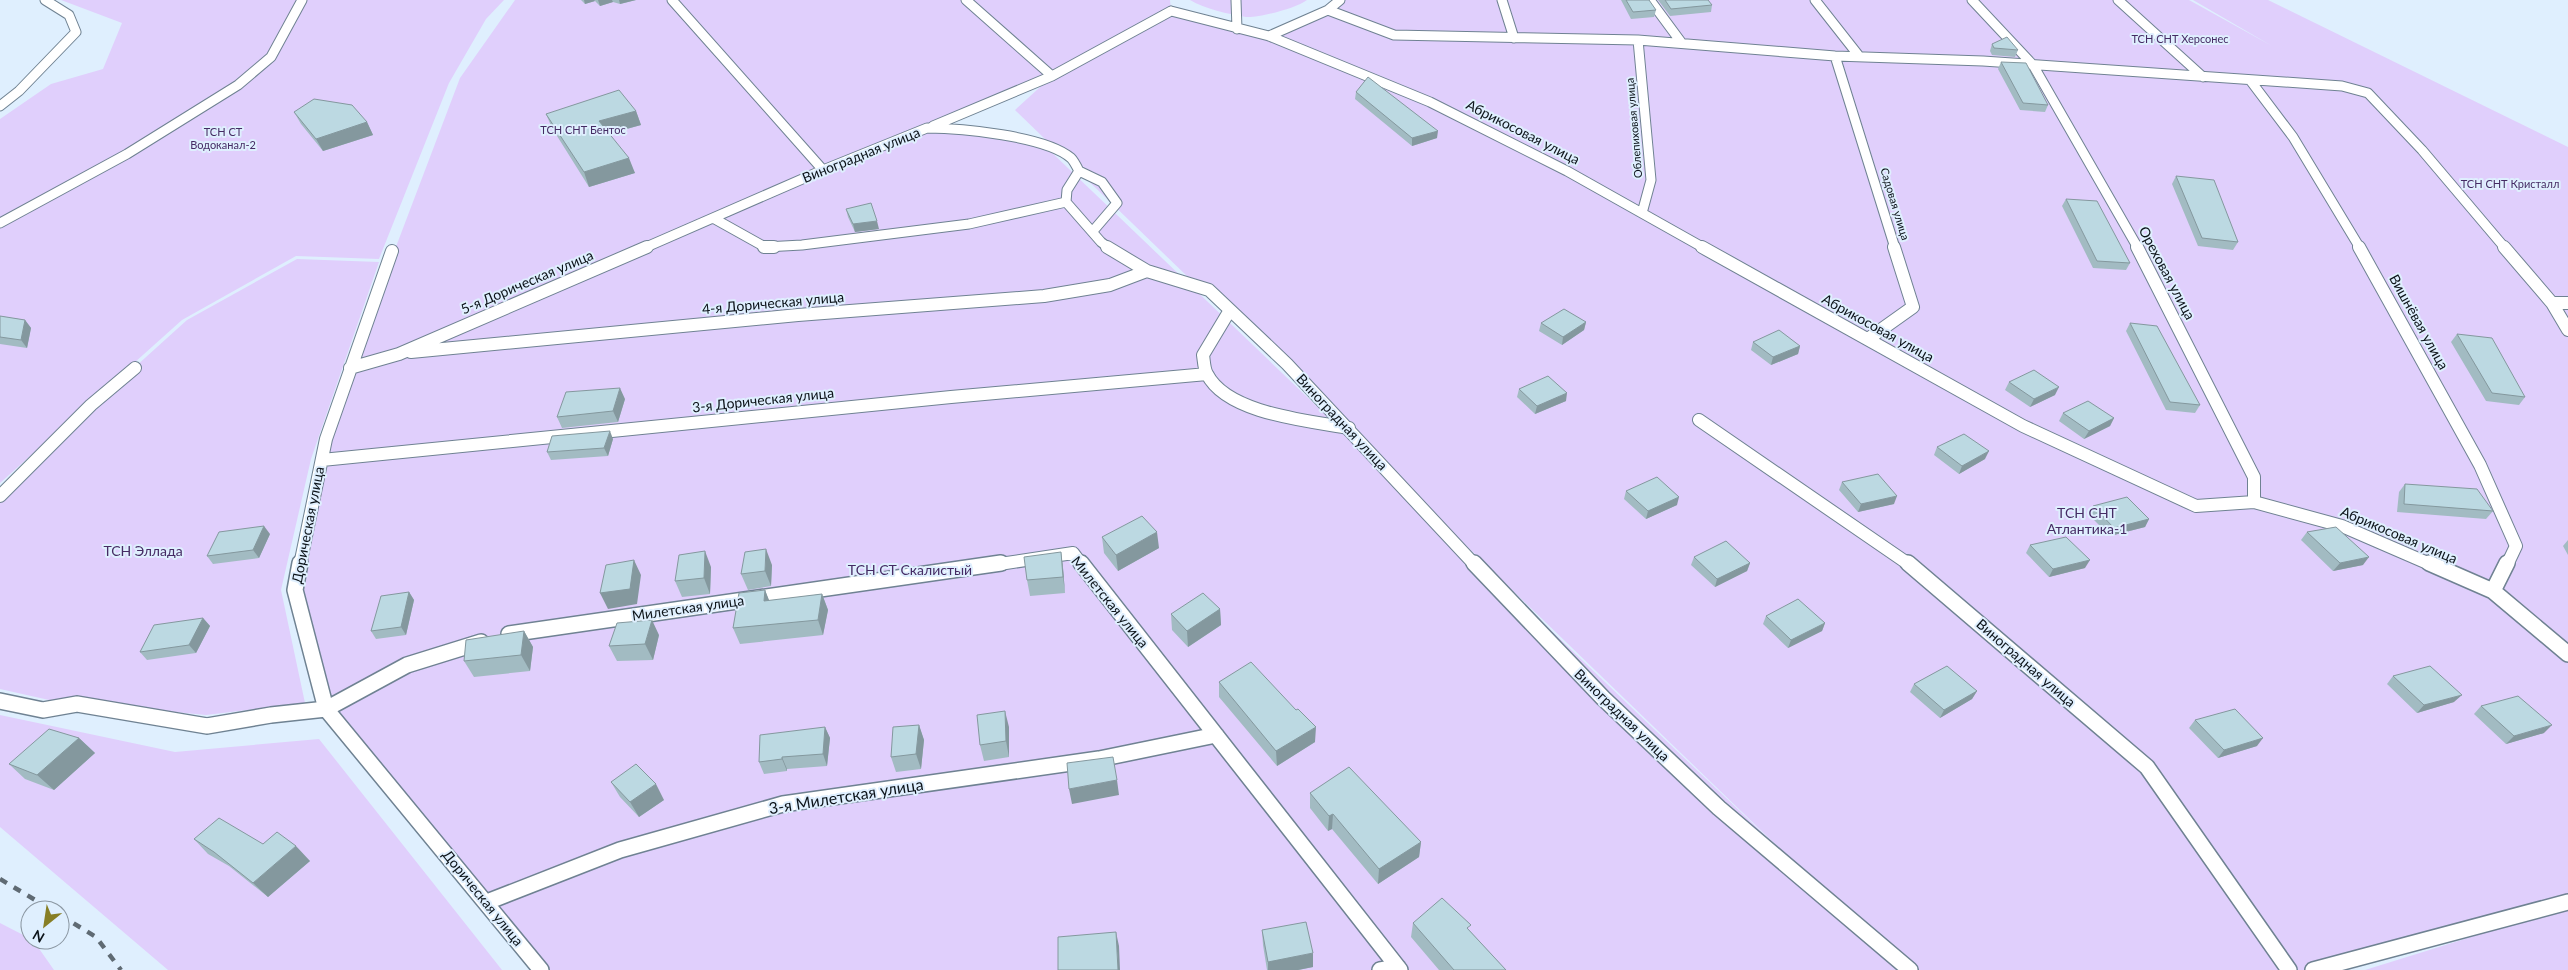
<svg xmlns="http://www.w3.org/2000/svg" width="2568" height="970" font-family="Lato,sans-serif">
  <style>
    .green { fill: #e0cffc; fill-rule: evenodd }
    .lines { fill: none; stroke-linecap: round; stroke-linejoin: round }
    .lane-far2-casing { stroke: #6f8292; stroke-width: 11 }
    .lane-far1-casing { stroke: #6f8292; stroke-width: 14 }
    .lane-casing { stroke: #6f8292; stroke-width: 18 }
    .lane-far2 { stroke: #fff; stroke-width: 9 }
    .lane-far1 { stroke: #fff; stroke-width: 12 }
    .lane { stroke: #fff; stroke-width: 15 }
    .rail { stroke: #5f6a73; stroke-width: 4.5; stroke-dasharray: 8 8; stroke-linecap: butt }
    .wall { fill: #a2bbc2 }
    .shaded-wall { fill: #84989e }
    .building { fill: #bcd9e2; stroke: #84989e }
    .labels { text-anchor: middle; stroke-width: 4; stroke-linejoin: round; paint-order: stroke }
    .far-park-label { font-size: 11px; fill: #452b64; stroke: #dfeffe }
    .far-street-label { font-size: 11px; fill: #0c1319; stroke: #dfeffe }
    .street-label { font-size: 14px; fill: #0c1319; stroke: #dfeffe }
    .park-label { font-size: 14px; fill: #452b64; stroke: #dfeffe }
    .near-street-label { font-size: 16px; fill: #0c1319; stroke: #dfeffe }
  </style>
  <rect width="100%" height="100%" fill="#dfeffe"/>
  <path class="green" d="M61,0H504L486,19L449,83L379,259L296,256L182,320L0,483V119L51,84L103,69L122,23Z
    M515,0H1170L1171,11L1269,36L1340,0H2189L2272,46L2193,0H2268L2568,147V899L2312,970H536L326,709L295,591L350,368L460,78ZM1050,78L1015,110L1888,953L1046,147L933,129Z
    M1190,0H1307C1297,8 1259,18 1246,17C1228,14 1205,9 1190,0Z
    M297,259L379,262L311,459L281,590L305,703L206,715L49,700L0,689V489L187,320Z
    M0,715L175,752L319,739L502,970H168L0,827Z
    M2568,907V970H2365Z
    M0,923L33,940L54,970H0Z"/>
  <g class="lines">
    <defs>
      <path id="lane-far2" d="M672,0L823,170
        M966,0L1052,76
        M1236,0L1237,29
        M1502,0L1514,38
        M1650,0L1681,42
        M1815,0L1859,56
        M1972,0L2033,65L2138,248
        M2118,0L2203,77
        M1328,10L1340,0
        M1171,11L1269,36L1430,102L1567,171L1704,248
        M1269,36L1328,10L1394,35L1638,40L1835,56L1983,61L2342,86L2368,93L2422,150L2505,248
        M1638,40L1651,180L1642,213
        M1835,56L1895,248
        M2250,80L2293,137L2360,248
        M0,106L19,91L76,32L69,15L45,0
        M933,126L1052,76L1171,11
        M1079,171L1102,182L1117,203L1093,231
        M713,218L765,247L802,245L969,224L1066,202
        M0,223L127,154L238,85L271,57L302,0
        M644,248L823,170L927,128C960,128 1046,136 1071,158C1074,161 1077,167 1079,171L1067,190L1066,202L1101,242L1109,248"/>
      <path id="lane-far1" d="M764,247H774
        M1107,247L1147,271L1209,290L1287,364L1475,565
        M1702,247L2023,426L2196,506L2254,502L2342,526L2432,565
        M2137,247L2254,477V502
        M2359,247L2480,465L2516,546L2507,565
        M2504,247L2552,303L2568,330
        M2552,303H2568
        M1230,310L1203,355C1204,361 1204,369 1207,374C1227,414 1310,421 1349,428
        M1868,339L1913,307L1894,247
        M411,352L798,315L1044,296L1110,285L1147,271
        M350,368L399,354L647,247
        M1699,420L1910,565
        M322,460L951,397L1207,374
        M0,496L91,405L135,368
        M300,565L326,439L392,251
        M993,565L1073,553L1082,565"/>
      <path id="lane" d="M300,563L295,590L326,709L541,970
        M1081,563L1400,970
        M1474,563L1603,698L1719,808L1910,970
        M1908,563L2147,767L2289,970
        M2429,563L2493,591L2568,654
        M2493,591L2507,563
        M509,634L1001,563
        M0,701L43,710L77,704L207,726L271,715L326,709L407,665L481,642
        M487,902L620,850L783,804L1099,759L1216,735
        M1380,970L1398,967
        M2313,970L2568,902"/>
    </defs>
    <use href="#lane-far2" class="lane-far2-casing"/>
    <use href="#lane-far1" class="lane-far1-casing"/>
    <use href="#lane" class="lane-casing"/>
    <use href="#lane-far2" class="lane-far2"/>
    <use href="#lane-far1" class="lane-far1"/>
    <use href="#lane" class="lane"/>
    <path class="rail" d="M0,879L52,910
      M60,915L96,937L121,970"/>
  </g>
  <path class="wall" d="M581,0H636L620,4L613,2L600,6L595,1L585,4Z
    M1621,0H1649L1656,10L1654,17L1631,19Z
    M1658,0H1708L1712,5L1711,12L1670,16Z
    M1992,44L2018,50L2015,57L1992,55L1990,51Z
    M2001,62L2048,105L2045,112L2020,110L1998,69Z
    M1356,92L1437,138L1412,146L1355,99Z
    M636,111L641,125L609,134L635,173L589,187L552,128L546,114Z
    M294,112L367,122L373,135L323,151L301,124Z
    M2176,176L2238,242L2233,250L2198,246L2172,184Z
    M2066,199L2130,263L2126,270L2093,268L2062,206Z
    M846,209L879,229L855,232L848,217Z
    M0,316L25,320L31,328L27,348L0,344Z
    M1586,322L1584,330L1562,345L1539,331L1541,323Z
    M2130,323L2200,405L2195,413L2166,410L2126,331Z
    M2457,334L2525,397L2519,405L2486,401L2451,342Z
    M1753,342L1800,346L1798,354L1771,365L1751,350Z
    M2009,382L2055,395L2030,407L2005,390Z
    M1519,389L1566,401L1535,414L1517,397Z
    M625,399L618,422L562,428L557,417Z
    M2063,413L2114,418L2110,426L2084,439L2059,421Z
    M613,439L608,456L551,460L547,452Z
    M1937,447L1985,459L1959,474L1934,455Z
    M1842,482L1894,504L1858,512L1839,490Z
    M2405,484L2493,511L2486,519L2397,512L2399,492Z
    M1626,491L1677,505L1646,519L1624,499Z
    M2093,506L2149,519L2145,527L2110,536L2088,514Z
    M2307,532L2363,565L2333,571L2301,540Z
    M270,534L259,558L213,564L207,556Z
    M1102,537L1159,548L1118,571L1104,553Z
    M2568,540V555L2563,546Z
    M2030,545L2085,568L2049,577L2026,553Z
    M1061,552L1063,568L1065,593L1030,596L1027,580Z
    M1694,557L1750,563L1747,571L1715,587L1691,565Z
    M772,565L771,586L748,590L741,574Z
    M711,567L710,594L682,597L675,581Z
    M765,590L769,601L822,594L828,610L823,635L740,644L733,628Z
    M409,592L414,600L406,635L376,639L371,631Z
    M1220,609L1221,625L1188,647L1172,630L1171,614Z
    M1766,616L1825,623L1822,631L1788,648L1763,624Z
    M203,618L210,626L196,653L147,660L140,652Z
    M524,631L533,647L530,671L474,677L464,661Z
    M659,635L653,660L617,661L609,646Z
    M2393,676L2454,702L2417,713L2387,684Z
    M1219,682L1296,710L1315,742L1277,766L1219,697Z
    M1914,684L1977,691L1972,699L1940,718L1910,692Z
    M2481,706L2544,733L2506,744L2474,714Z
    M2195,720L2257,746L2218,758L2189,728Z
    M919,725L924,740L921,769L896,772L891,757Z
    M825,727L830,738L827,766L787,769V771L764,774L759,762Z
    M1009,727V757L984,761L980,745Z
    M79,738L95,753L54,790L25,779L9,764Z
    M611,782L664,800L639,817L620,797Z
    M1310,793L1421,842L1419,857L1378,884L1332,829L1328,831L1310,808Z
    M194,839L263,844L310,861L268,897L229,866L208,854Z
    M1413,923L1470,931L1506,970H1439L1411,937Z
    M1262,930L1313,967L1298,970H1267L1263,945Z"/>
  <path class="shaded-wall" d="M584,0H594L595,1L585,4Z
    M598,0H612L613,2L600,6Z
    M619,0H636L620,4Z
    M636,111L641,125L604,135L599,121Z
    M367,122L373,135L323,151L316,139Z
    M1438,131L1437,138L1412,146V138Z
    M629,158L635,173L589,187L584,172Z
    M877,221L879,229L855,232L853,224Z
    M25,320L31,328L27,348L21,340Z
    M1586,322L1584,330L1562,345L1563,337Z
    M1800,346L1798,354L1771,365L1773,357Z
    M2059,387L2055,395L2030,407L2034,399Z
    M620,388L625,399L618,422L613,411Z
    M1567,393L1566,401L1535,414L1537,406Z
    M2114,418L2110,426L2084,439L2089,431Z
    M610,431L613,439L608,456L604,448Z
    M1989,451L1985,459L1959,474L1962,466Z
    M1897,496L1894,504L1858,512L1861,504Z
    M1679,497L1677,505L1646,519L1648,511Z
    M2149,519L2145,527L2110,536L2114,528Z
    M264,526L270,534L259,558L253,550Z
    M1157,532L1159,548L1118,571L1116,555Z
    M766,549L772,565L771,586L765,571Z
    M705,551L711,567L710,594L704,578Z
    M1061,552L1063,568L1065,593L1063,577Z
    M2369,557L2363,565L2333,571L2340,563Z
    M634,560L641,575L637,604L608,609L600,593Z
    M2090,560L2085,568L2049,577L2053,569Z
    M1750,563L1747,571L1715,587L1717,579Z
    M765,590L771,605L764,601Z
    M409,592L414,600L406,635L401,627Z
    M822,594L828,610L823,635L818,620Z
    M1220,609L1221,625L1188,647L1187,631Z
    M203,618L210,626L196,653L189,645Z
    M652,620L659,635L653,660L645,644Z
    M1825,623L1822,631L1788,648L1791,640Z
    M524,631L533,647L530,671L521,655Z
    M1977,691L1972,699L1940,718L1944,710Z
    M2462,695L2454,702L2417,713L2424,705Z
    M1005,711L1009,727V757L1006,741Z
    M919,725L924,740L921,769L916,754Z
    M2552,725L2544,733L2506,744L2514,736Z
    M825,727L830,738L827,766L823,754Z
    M1316,727L1315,742L1277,766L1276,751Z
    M79,738L95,753L54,790L37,775Z
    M2263,738L2257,746L2218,758L2224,750Z
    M782,757L787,769V771L782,759Z
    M1117,780L1119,795L1072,804L1069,789Z
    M656,784L664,800L639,817L630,802Z
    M1333,814L1332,829L1328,831L1329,816Z
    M1421,842L1419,857L1378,884L1379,869Z
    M296,846L310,861L268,897L253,883Z
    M1116,932L1119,946L1120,970H1118Z
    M1313,953V967L1298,970H1268V962Z"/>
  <path class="building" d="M1626,0H1649L1656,10L1633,12Z
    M1665,0H1708L1712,5L1671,9Z
    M2007,37L2018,50L1994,48L1992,44Z
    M2001,62L2026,63L2048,105L2023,103Z
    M1368,77L1438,131L1412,138L1356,92Z
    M619,90L636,111L599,121L629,158L584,172L546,114Z
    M314,99L352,105L367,122L316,139L294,112Z
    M2176,176L2214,180L2238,242L2202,238Z
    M2066,199L2097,201L2130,263L2097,261Z
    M871,203L877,221L853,224L846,209Z
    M1564,309L1586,322L1563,337L1541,323Z
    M0,316L25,320L21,340L0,337Z
    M2130,323L2157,326L2200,405L2170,402Z
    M1779,330L1800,346L1773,357L1753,342Z
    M2457,334L2492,338L2525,397L2492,393Z
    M2034,370L2059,387L2034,399L2009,382Z
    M1548,376L1567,393L1537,406L1519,389Z
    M620,388L613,411L557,417L566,392Z
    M2088,401L2114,418L2089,431L2063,413Z
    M610,431L604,448L547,452L552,436Z
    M1964,434L1989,451L1962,466L1937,447Z
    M1878,474L1897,496L1861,504L1842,482Z
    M1657,477L1679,497L1648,511L1626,491Z
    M2405,484L2477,489L2493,511L2404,504Z
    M2127,497L2149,519L2114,528L2093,506Z
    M1142,516L1157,532L1116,555L1102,537Z
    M264,526L253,550L207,556L219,532Z
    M2336,527L2369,557L2340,563L2307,532Z
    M2066,537L2090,560L2053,569L2030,545Z
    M1726,541L1750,563L1717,579L1694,557Z
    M766,549L765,571L741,574L745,552Z
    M705,551L704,578L675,581L679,555Z
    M1061,552L1063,577L1027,580L1024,557Z
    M634,560L630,589L600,593L606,565Z
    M765,590L764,601L822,594L818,620L733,628L739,593Z
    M409,592L401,627L371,631L381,596Z
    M1203,593L1220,609L1187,631L1171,614Z
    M1798,599L1825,623L1791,640L1766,616Z
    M203,618L189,645L140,652L154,625Z
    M652,620L645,644L609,646L617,623Z
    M524,631L521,655L464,661L466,640Z
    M1251,662L1296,710L1298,709L1316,727L1276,751L1219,682Z
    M1947,666L1977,691L1944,710L1914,684Z
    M2430,666L2462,695L2424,705L2393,676Z
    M2518,696L2552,725L2514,736L2481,706Z
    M2235,709L2263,738L2224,750L2195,720Z
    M1005,711L1006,741L980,745L977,715Z
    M919,725L916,754L891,757L893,727Z
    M825,727L823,754L782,757V759L759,762L760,735Z
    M49,729L79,738L37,775L9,764Z
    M1113,757L1117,780L1069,789L1067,763Z
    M636,764L656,784L630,802L611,782Z
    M1349,767L1421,842L1379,869L1333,814L1329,816L1310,793Z
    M219,818L263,844L277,832L296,846L253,883L214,852L194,839Z
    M1442,898L1471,925L1467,928L1506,970H1454L1413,923Z
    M1306,922L1313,953L1268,962L1262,930Z
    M1116,932L1118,970H1058V937Z"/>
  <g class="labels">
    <g class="far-park-label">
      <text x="2180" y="43">ТСН СНТ Херсонес</text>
      <text x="583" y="134">ТСН СНТ Бентос</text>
      <text x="223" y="136">ТСН СТ<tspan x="223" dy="13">Водоканал-2</tspan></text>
      <text x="2510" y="188">ТСН СНТ Кристалл</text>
    </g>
    <g class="far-street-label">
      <text transform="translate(1634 128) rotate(-95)" y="4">Облепиховая улица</text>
      <text transform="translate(1895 204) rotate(73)" y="4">Садовая улица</text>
    </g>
    <g class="street-label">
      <text transform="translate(1523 132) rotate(27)" y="5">Абрикосовая улица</text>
      <text transform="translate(861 155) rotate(-22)" y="5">Виноградная улица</text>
      <text transform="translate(2167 273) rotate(62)" y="5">Ореховая улица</text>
      <text transform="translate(527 282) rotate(-23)" y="5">5-я Дорическая улица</text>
      <text transform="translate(773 303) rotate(-5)" y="5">4-я Дорическая улица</text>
      <text transform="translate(2419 322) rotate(61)" y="5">Вишнёвая улица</text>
      <text transform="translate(1878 328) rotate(29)" y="5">Абрикосовая улица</text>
      <text transform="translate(763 400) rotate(-6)" y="5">3-я Дорическая улица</text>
      <text transform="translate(1342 422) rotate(47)" y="5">Виноградная улица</text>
      <text transform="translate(308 525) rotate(-79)" y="5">Дорическая улица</text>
      <text transform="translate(2399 535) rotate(23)" y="5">Абрикосовая улица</text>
      <text transform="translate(1110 602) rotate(51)" y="5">Милетская улица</text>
      <text transform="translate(688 608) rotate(-8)" y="5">Милетская улица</text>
      <text transform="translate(2026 663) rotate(41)" y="5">Виноградная улица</text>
      <text transform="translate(1622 715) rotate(44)" y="5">Виноградная улица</text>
      <text transform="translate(483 898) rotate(51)" y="5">Дорическая улица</text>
    </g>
    <g class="park-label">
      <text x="2087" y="518">ТСН СНТ<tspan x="2087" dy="16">Атлантика-1</tspan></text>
      <text x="143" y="556">ТСН Эллада</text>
      <text x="910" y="575">ТСН СТ Скалистый</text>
    </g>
    <g class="near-street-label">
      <text transform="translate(846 796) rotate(-9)" y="6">3-я Милетская улица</text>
    </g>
  </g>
  <g transform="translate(45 925) rotate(210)"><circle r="24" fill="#dfeffe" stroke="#8b97a2"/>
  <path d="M0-4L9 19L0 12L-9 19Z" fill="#877e25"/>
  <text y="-8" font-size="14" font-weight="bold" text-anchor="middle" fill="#0c1319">N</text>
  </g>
</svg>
